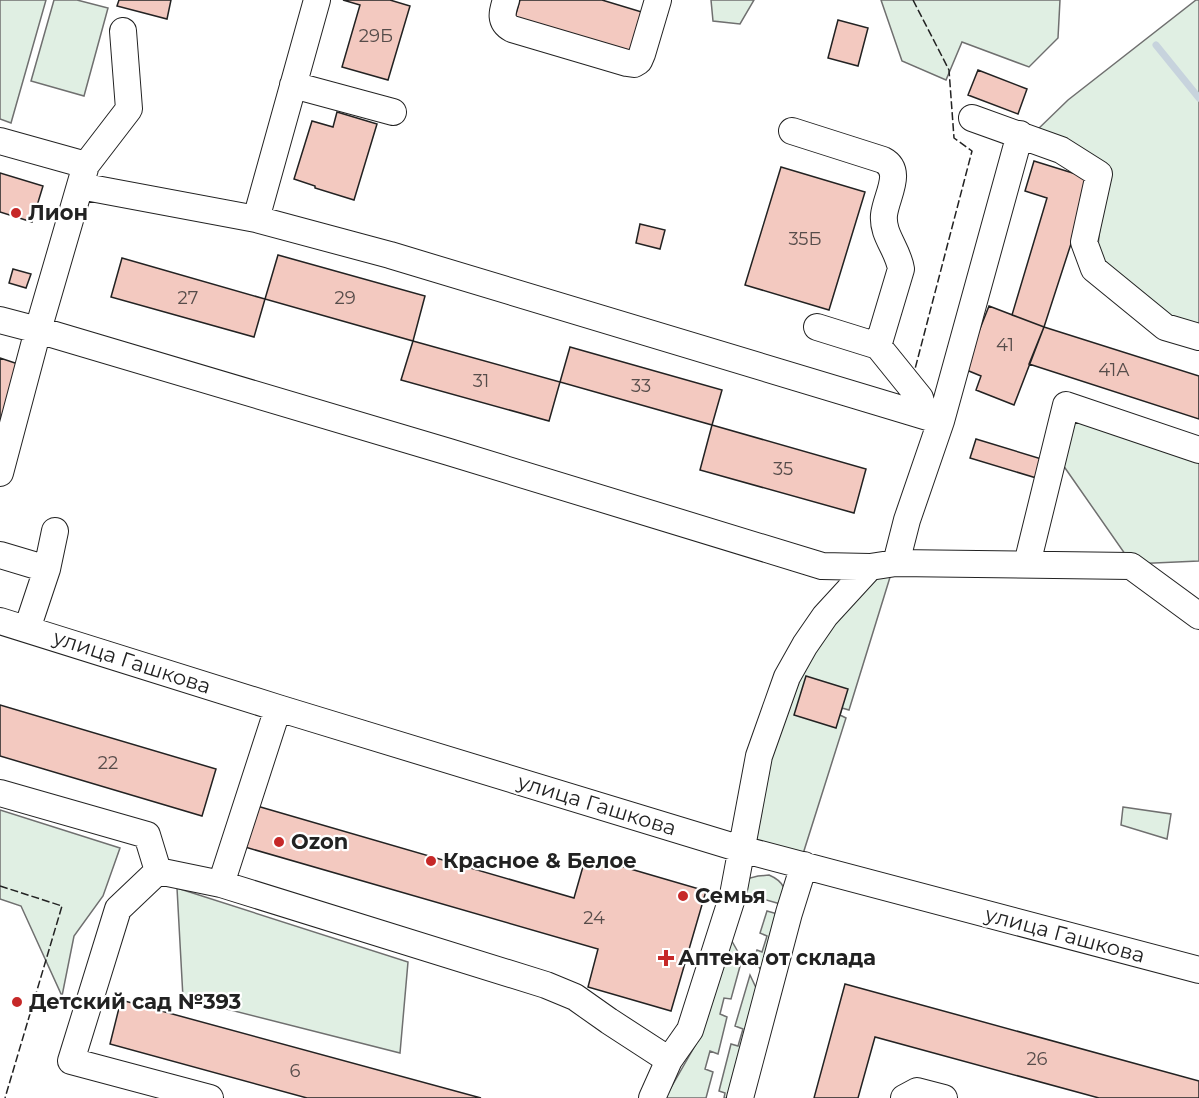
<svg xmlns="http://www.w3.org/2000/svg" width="1199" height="1098" font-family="Montserrat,sans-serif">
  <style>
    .green { fill: #e0efe3; stroke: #6f6f6f; stroke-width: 1.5 }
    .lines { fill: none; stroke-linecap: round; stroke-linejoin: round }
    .stream { stroke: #c7d3dd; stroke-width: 7 }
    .building { fill: #f3c9c0; stroke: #222; stroke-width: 1.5 }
    .minor-casing { stroke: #222; stroke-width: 28 }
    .minor { stroke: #fff; stroke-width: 26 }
    .fence { stroke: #222; stroke-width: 1.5; stroke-dasharray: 8 3; stroke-linecap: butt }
    .poi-dot { fill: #c62828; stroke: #fff; stroke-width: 2 }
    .labels { text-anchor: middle; stroke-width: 4.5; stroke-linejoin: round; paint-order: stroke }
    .number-label { font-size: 18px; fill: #564c4a }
    .poi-label { font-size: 21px; font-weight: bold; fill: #222; stroke: #fff; text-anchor: start }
    .street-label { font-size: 21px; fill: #222; stroke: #fff }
  </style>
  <rect width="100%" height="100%" fill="#fff"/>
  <path class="green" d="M0,0H46L11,123L0,119Z
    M54,0H77L108,8L84,96L31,81Z
    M711,0H754L740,24L713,21Z
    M881,0H1060L1058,38L1029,67L962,42L946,80L902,61Z
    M1196,0H1199V342L1097,255L1106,171L1036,131L1068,100Z
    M1067,408L1199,452V561L1132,564L1056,455Z
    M885,574H891L849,710L842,708L840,715L846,718L802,857L748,843L751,816L813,642L872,582Z
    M1123,807L1171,814L1167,839L1121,825Z
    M0,810L120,848L103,896L74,936L62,996L21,906L0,899Z
    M769,875C783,881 788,890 784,905L742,893L746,879L758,876Z
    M177,888L408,962L400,1053L183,998Z
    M767,911L781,915L764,976L754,958L757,950L762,952L767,936L760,933Z
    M729,936L742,959L731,999L724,998L720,1014L727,1017L718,1054L710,1051L705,1069L713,1072L706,1098H665L696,1044Z
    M750,975L759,994L732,1098H724L725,1093L719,1091L731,1044L738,1046L743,1029L735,1026Z"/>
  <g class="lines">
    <path class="stream" d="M1156,45L1199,98"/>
  </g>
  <path class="building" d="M119,0H171L167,19L117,6Z
    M343,0H390L410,6L388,80L342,67L360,5Z
    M520,0H602L645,13L632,57L514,21Z
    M838,20L868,28L858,66L828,58Z
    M978,70L1027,89L1018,114L968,95Z
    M337,112L377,124L354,200L315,188V186L294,179L312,121L333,127Z
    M1034,161L1092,179L1044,327L1012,315L1047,198L1025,191Z
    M781,167L865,192L829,310L745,285Z
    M0,173L43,186L32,222L0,212Z
    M640,224L665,230L660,249L636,243Z
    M278,255L425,296L413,341L265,299Z
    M122,258L265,299L254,337L111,297Z
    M13,269L31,274L26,288L9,283Z
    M989,306L1044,327L1014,405L976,390L981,376L964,369Z
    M1044,327L1199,376V419L1029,364Z
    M413,341L560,382L549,421L401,380Z
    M570,347L722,390L712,425L560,382Z
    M0,358L21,365L0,434Z
    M712,425L866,469L854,513L700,470Z
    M976,439L1048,461L1043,480L970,458Z
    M806,676L848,689L836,728L794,715Z
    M0,705L216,769L202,816L0,756Z
    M257,806L574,898L586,856L706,891L671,1011L588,987L598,949L245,847Z
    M845,984L1199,1081V1098H1099L875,1037L858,1098H814Z
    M121,1000L481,1098H307L110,1044Z"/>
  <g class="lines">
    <defs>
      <path id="minor" d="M506,0C502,12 499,22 512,29L627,63L634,64L639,61L642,54L658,0
        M293,85L393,112
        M972,118L1061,150L1099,174L1084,242L1094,269L1165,327L1199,337
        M792,131L883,160C904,171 886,196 884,215C882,235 898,249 901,269L878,346L920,398L921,402L918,414
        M0,141L86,165L38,330L0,473
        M86,165L129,109L123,31
        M80,186L256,219L390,255L941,421L1020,134
        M256,219L317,0
        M0,320L38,330L449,452L822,566L870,567L896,563
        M817,327L878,346
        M941,421L907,520L896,563L1131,566L1199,616
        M0,555L47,569
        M1027,564L1066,405L1199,450
        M0,621L278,708L741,849L1199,970
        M27,629L47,569L55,531
        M0,793L147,835L158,871
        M221,884L278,708
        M210,1098L71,1061L118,909L158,871L221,884L546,985L575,997L609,1021L669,1060
        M652,1098L669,1060L690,1030L725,920L733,895L759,756L787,677L805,645L825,616L870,567
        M740,1098L789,913L804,865
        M904,1098L917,1091L944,1098"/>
    </defs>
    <use href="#minor" class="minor-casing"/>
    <use href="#minor" class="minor"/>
    <path class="fence" d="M913,0L949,70L954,138L972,151L915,369
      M0,886L62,906L5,1098"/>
  </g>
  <g class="poi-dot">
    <circle cx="16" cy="213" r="6"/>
    <circle cx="279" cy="842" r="6"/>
    <circle cx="431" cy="861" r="6"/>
    <circle cx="683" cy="896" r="6"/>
    <path d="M663 949h6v6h6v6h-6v6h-6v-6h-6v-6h6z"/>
    <circle cx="17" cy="1002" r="6"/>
  </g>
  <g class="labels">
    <g class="number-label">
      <text x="376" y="42">29Б</text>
      <text x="805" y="245">35Б</text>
      <text x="188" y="304">27</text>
      <text x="345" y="304">29</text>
      <text x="1005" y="351">41</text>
      <text x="1114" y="376">41А</text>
      <text x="481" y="387">31</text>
      <text x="641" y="392">33</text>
      <text x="783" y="475">35</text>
      <text x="108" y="769">22</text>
      <text x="594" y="924">24</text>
      <text x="1037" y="1065">26</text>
      <text x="295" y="1077">6</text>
    </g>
    <g class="poi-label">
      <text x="28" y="220">Лион</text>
      <text x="291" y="849">Ozon</text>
      <text x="443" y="868">Красное &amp; Белое</text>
      <text x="695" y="903">Семья</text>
      <text x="678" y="965">Аптека от склада</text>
      <text x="29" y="1009">Детский сад №393</text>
    </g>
    <g class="street-label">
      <text transform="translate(132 662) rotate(18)" y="7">улица Гашкова</text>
      <text transform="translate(597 805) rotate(17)" y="7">улица Гашкова</text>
      <text transform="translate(1065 935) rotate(15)" y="7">улица Гашкова</text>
    </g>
  </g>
</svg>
